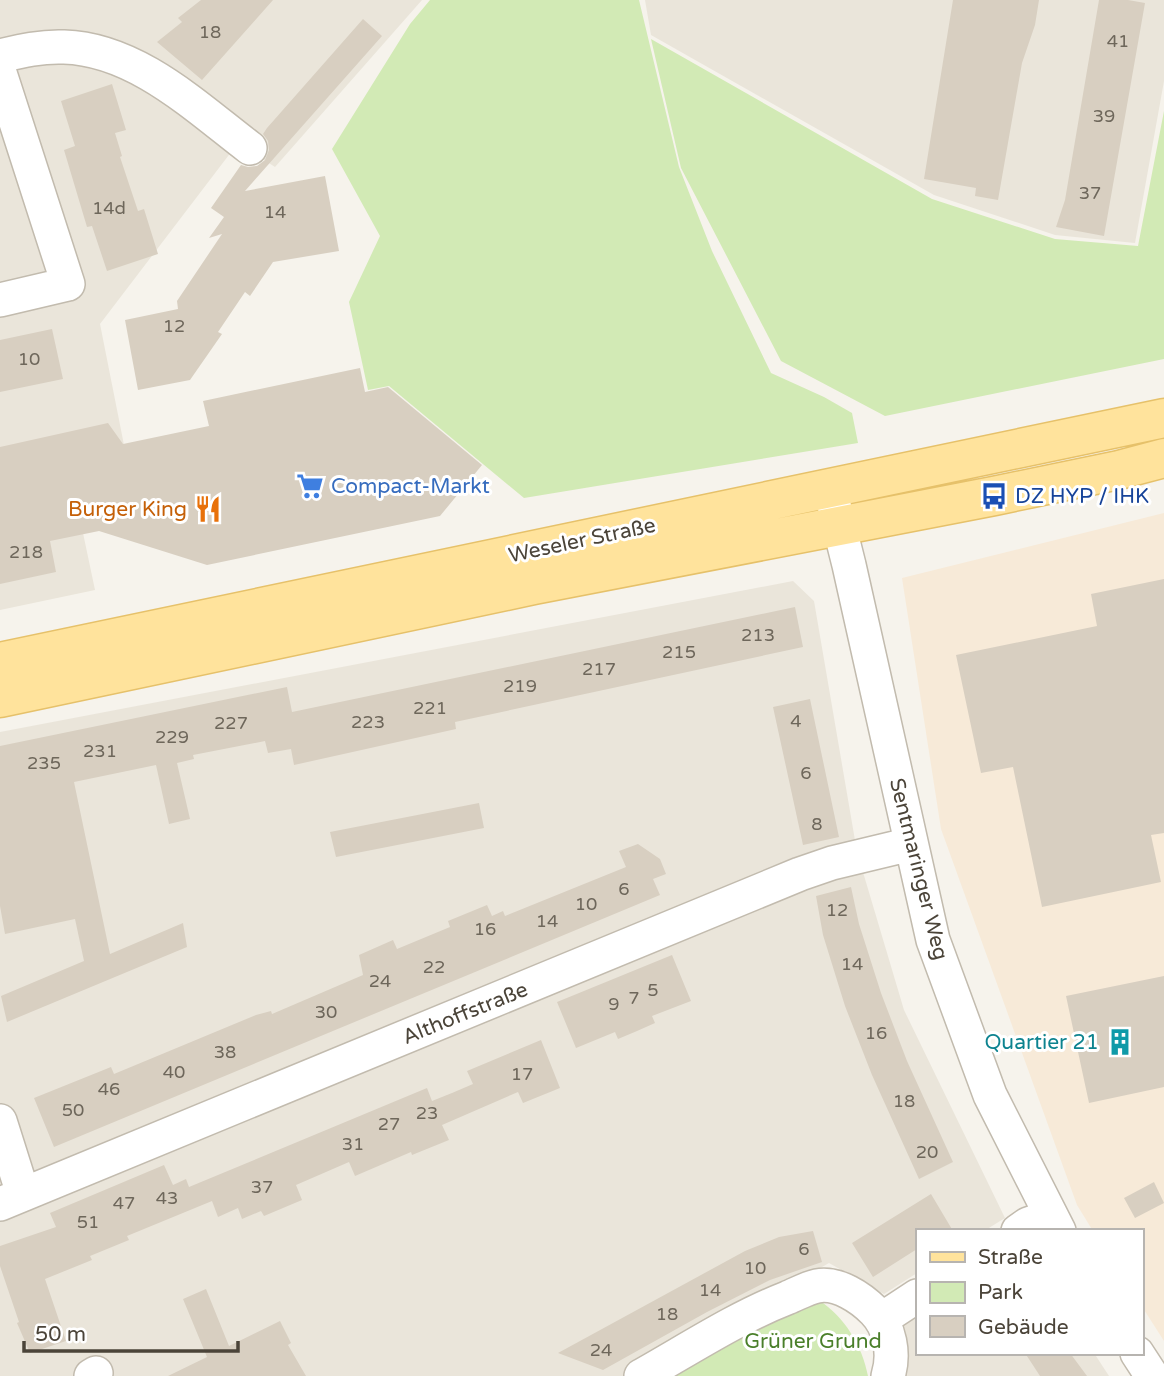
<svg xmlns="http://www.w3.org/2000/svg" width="1164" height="1376" font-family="'Varela Round',sans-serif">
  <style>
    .residential { fill: #eae5da }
    .commercial { fill: #f7ead8 }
    .green { fill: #d2eab5 }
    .building { fill: #d8cfc1 }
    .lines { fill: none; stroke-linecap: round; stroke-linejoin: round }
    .street-casing { stroke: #c2bbae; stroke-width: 36 }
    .primary-casing { stroke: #e6c16a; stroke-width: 41 }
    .street { stroke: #fff; stroke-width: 33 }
    .primary { stroke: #ffe39c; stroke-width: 38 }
    .labels { text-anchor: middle; stroke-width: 6; stroke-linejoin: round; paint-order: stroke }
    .number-label { font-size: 18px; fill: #6e675b }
    .shop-label { font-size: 21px; fill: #366cbe; stroke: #fff; text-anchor: start }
    .transit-label { font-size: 21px; fill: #164399; stroke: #fff; text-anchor: start }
    .food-label { font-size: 21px; fill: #c56008; stroke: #fff; text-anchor: end }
    .street-label { font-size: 21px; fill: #4b4439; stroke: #fff }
    .culture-label { font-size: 21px; fill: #0d838f; stroke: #fff; text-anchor: end }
    .park-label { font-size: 21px; fill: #4a7f2a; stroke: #fff }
  </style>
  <rect width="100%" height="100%" fill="#f6f3ec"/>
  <path class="residential" d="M0,0H422L275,167L238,143L100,324L124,445L67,457L95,590L0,610Z
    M645,0H1164V81L1135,243L1055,235L934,195L651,35Z
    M793,581L814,601L857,852L904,1010L1005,1218L984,1231H917V1273L884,1294L829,1263L632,1376H0V732Z
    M917,1317V1353H1094L1109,1376H895L898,1328Z"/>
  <path class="commercial" d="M1164,513V1341L1141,1305V1231H1093L1077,1205L941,829L902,578Z"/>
  <path class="green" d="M430,0H639L679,167L712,251L771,373L824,397L852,413L858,443L524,498L389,386L368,390L349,302L380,236L332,149L410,24Z
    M651,39L932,199L1055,239L1138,246L1164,111V359L885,416L781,361L681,168Z
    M819,1300C845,1318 862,1345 868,1376H664L753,1326Z"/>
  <path class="building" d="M201,0H273L202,80L157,42L182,22L178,18Z
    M953,0H1039L1035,25L1022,63L998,200L975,196L976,188L924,179Z
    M1099,0H1128L1145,3L1104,236L1056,227L1065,200Z
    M363,19L382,36L245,191L325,176L339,251L273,262L250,296L245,292L218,332L222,334L190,380L138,390L125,320L178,309L177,301L222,234L209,238L224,217L211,208L241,165L248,167L257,166L265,160L269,150L268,141L263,134L267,128Z
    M112,84L126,130L115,133L122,156L120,157L138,211L144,209L158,254L107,271L92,226L87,227L64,150L75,146L61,101Z
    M52,329L63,379L0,392V340Z
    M360,368L365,392L388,387L482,465L440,516L207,565L99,531L50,541L56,572L0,584V447L108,423L123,444L209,426L203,401Z
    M1164,579V833L1151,835L1161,882L1042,907L1013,767L981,773L956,655L1097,626L1091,594Z
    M795,607L803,647L455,722L456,729L294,765L291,749L268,753L265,741L193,755L194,759L177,763L190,819L169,824L156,765L74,782L110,954L183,923L187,947L7,1022L1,996L84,961L75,919L5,934L0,906V746L287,687L292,712Z
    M810,699L839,837L803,845L773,707Z
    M479,803L484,828L336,857L330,832Z
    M638,844L660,859L666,874L653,879L660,895L54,1147L34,1098L111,1067L114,1074L256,1015L271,1011L272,1014L363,975L359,955L393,940L397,949L450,927L448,921L487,905L492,916L503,911L505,916L626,867L619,851Z
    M851,887L859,924L881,993L907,1061L953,1162L919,1179L872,1075L845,1006L823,935L816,896Z
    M672,955L691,1001L652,1016L655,1023L637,1031L618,1039L615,1032L576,1048L557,1002Z
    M1164,976V1087L1089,1103L1066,996Z
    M541,1040L560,1088L523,1103L518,1092L442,1125L449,1140L412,1155L411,1152L355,1176L349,1162L296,1185L302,1200L264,1216L261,1211L242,1219L238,1208L218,1217L212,1201L127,1236L129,1240L90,1256L92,1260L45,1279L66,1341L30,1353L17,1323L19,1322L0,1266V1246L56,1227L50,1213L164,1165L173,1185L186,1179L189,1187L427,1088L432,1101L452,1093L473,1084L467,1071Z
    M1154,1182L1164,1203L1135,1218L1124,1198Z
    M931,1194L953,1231H917V1249L873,1277L852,1243Z
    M813,1231L822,1262L770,1280L707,1312L603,1370L558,1353L745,1251L779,1237Z
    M206,1289L229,1346L280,1321L291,1343L288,1345L306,1376H168L207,1357L183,1299Z
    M1025,1353H1070L1087,1376H1040Z"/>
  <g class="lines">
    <defs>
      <path id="street" d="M0,56C21,51 42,46 64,47C136,49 196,107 250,148
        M0,73L68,284L0,300
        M833,501L849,565L933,940L990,1095L1059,1231
        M0,1121L23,1194
        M0,1204L800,874L832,863L911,844
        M1018,1231L1028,1224L1051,1216
        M882,1319L917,1296
        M1137,1353L1152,1376
        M91,1376L96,1373
        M641,1376C689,1349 736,1318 787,1298C797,1294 807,1288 817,1286C838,1282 861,1298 874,1311C890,1327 895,1354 888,1376"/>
      <path id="primary" d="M0,662L1164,418
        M0,698L534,585L994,496L1119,470L1164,458"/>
    </defs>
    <use href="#street" class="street-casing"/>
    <use href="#primary" class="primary-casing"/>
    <use href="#street" class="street"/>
    <use href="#primary" class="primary"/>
  </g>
  <defs>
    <symbol id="supermarket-bare" viewBox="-9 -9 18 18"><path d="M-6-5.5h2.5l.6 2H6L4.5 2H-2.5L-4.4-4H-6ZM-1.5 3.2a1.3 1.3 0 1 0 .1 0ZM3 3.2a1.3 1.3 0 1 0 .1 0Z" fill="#3f7fe0" stroke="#fff" stroke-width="2.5" paint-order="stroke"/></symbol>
    <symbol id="bus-bare" viewBox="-9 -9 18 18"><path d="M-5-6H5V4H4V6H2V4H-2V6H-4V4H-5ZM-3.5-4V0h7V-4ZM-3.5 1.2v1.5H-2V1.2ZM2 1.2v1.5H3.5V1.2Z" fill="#1a4fb4" stroke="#fff" stroke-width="2.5" paint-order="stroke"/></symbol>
    <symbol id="restaurant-bare" viewBox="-9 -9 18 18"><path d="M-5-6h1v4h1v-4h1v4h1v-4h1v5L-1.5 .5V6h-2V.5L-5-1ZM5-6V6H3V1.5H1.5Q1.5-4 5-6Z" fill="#e8710a" stroke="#fff" stroke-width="2.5" paint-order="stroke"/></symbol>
    <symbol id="building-bare" viewBox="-9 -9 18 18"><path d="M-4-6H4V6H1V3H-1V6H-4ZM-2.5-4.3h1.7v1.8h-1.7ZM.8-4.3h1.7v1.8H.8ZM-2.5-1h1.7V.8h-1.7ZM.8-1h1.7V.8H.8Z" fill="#0f9aa8" stroke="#fff" stroke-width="2.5" paint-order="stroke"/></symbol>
  </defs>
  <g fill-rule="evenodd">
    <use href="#supermarket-bare" x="291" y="467" width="38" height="38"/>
    <use href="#bus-bare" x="975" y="477" width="38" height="38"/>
    <use href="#restaurant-bare" x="189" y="490" width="38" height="38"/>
    <use href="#building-bare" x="1101" y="1023" width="38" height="38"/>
  </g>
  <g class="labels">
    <g class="number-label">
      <text x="210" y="38">18</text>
      <text x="1118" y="47">41</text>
      <text x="1104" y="122">39</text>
      <text x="1090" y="199">37</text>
      <text x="109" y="214">14d</text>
      <text x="275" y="218">14</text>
      <text x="174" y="332">12</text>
      <text x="29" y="365">10</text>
      <text x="26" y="558">218</text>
      <text x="758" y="641">213</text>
      <text x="679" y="658">215</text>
      <text x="599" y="675">217</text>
      <text x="520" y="692">219</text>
      <text x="430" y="714">221</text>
      <text x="796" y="727">4</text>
      <text x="368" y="728">223</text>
      <text x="231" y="729">227</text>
      <text x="172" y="743">229</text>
      <text x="100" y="757">231</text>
      <text x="44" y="769">235</text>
      <text x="806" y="779">6</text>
      <text x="817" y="830">8</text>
      <text x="624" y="895">6</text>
      <text x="586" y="910">10</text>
      <text x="837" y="916">12</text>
      <text x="547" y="927">14</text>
      <text x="485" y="935">16</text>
      <text x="852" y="970">14</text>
      <text x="434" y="973">22</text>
      <text x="380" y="987">24</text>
      <text x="653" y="996">5</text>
      <text x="634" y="1004">7</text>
      <text x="614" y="1010">9</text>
      <text x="326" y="1018">30</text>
      <text x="876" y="1039">16</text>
      <text x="225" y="1058">38</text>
      <text x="174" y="1078">40</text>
      <text x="522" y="1080">17</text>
      <text x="109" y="1095">46</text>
      <text x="904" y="1107">18</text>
      <text x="73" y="1116">50</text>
      <text x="427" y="1119">23</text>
      <text x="389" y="1130">27</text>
      <text x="353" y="1150">31</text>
      <text x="927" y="1158">20</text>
      <text x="262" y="1193">37</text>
      <text x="167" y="1204">43</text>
      <text x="124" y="1209">47</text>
      <text x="88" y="1228">51</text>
      <text x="804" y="1255">6</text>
      <text x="755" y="1274">10</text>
      <text x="710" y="1296">14</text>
      <text x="667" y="1320">18</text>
      <text x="601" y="1356">24</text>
    </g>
    <g class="shop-label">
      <text x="331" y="493">Compact-Markt</text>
    </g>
    <g class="transit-label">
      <text x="1015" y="503">DZ HYP / IHK</text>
    </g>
    <g class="food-label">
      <text x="187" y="516">Burger King</text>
    </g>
    <g class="street-label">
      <text transform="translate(582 540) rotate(-12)" y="7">Weseler Straße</text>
      <text transform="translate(919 869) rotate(76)" y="7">Sentmaringer Weg</text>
      <text transform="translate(465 1013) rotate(-22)" y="7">Althoffstraße</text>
    </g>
    <g class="culture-label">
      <text x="1099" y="1049">Quartier 21</text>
    </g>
    <g class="park-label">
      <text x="813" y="1348">Grüner Grund</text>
    </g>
  </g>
  <rect x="916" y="1229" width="228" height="126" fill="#ffffff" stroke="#b7b4b0" stroke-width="2"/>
  <rect x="930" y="1252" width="35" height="10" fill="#ffe39c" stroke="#b7b4b0" stroke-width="2"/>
  <text x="978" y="1264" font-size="21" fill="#4b4439">Straße</text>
  <rect x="930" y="1282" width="35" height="21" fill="#d2eab5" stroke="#b7b4b0" stroke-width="2"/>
  <text x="978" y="1299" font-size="21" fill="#4b4439">Park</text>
  <rect x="930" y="1316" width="35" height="21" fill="#d8cfc1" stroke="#b7b4b0" stroke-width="2"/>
  <text x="978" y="1334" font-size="21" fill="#4b4439">Gebäude</text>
  <path d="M24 1341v10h214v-10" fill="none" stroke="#4b4439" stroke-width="3.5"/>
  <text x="35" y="1341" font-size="21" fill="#4b4439" stroke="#ffffff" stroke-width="5" paint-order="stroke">50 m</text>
</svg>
